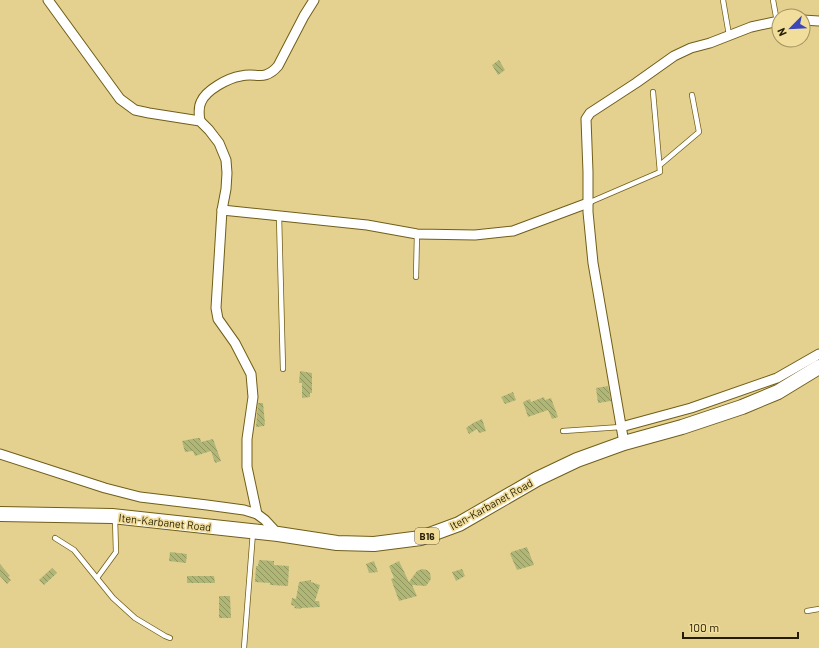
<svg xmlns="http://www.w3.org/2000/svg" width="819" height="648" font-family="Barlow,sans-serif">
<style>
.building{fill:url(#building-back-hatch)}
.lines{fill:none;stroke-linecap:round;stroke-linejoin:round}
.service-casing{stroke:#705e19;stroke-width:6}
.minor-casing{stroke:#705e19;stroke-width:11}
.primary-casing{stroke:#705e19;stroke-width:16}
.service{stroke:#fff;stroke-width:4.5}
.minor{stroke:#fff;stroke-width:9}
.primary{stroke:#fff;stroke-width:14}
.labels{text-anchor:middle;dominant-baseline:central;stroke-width:3.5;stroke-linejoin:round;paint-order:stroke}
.shield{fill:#f2de9c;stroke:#625730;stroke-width:1}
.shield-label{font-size:10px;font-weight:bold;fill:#241d02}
.street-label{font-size:11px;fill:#241d02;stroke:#f2de9c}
</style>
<defs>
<pattern id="building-back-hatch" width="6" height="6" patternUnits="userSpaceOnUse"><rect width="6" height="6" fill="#b0b776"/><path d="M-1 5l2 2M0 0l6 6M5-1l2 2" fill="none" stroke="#8f945f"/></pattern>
</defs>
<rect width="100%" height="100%" fill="#e5d18f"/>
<g class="building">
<path d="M499 60 505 70 498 75 492 65Z"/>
<path d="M300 371 312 373V393H310V397L302 398V383H299Z"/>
<path d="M608 386 611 401 598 403 596 388Z"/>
<path d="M513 392 516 400 505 404 501 397Z"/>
<path d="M544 397 545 400 551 398 558 417 552 419 548 410 528 417 523 402 530 399 531 402Z"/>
<path d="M258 403H263L265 424 264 426 256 427Z"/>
<path d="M482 419 486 431 479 433 477 429 469 434 466 428 473 423Z"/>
<path d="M197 438H200L201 442 213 439 221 461 215 463 211 451 195 456 193 451 185 452 182 441Z"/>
<path d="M527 547 534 565 517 570 510 554 511 553V552Z"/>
<path d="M170 552 187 554 186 563 169 561Z"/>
<path d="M259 560 274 561V565L289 566 288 586 270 585V583L255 582 256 566H258Z"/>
<path d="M374 561 378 572 369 573 366 564Z"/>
<path d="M399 561 409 582 417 571 422 569 427 570 430 573 431 579 426 586 412 585 417 596 399 601 391 579 394 578 389 566Z"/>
<path d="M0 564 10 576 8 577 11 580 7 584 0 576Z"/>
<path d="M52 568 57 573 44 585 39 580Z"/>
<path d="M462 569 465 576 456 581 452 572Z"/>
<path d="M187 576H214L215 583H187Z"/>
<path d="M311 580V582L320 585 315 601H319L320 607 301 608V609L294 608 295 606 291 605 292 598 296 599 299 582Z"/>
<path d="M219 596H230L231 618H219Z"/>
</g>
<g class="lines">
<g class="service-casing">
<g id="service">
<path d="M723 0 729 35"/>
<path d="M773 0 777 22"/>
<path d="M660 165 699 132 692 95"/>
<path d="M588 203 660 172 653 92"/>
<path d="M279 216 283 369"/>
<path d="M416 277 417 234"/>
<path d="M563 431 621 427"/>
<path d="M55 538 74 550 113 598 135 618 165 636 170 638"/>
<path d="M97 578 116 552 115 518"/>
<path d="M807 611 819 609"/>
<path d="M244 648 253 532"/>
</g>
</g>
<g class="minor-casing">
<g id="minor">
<path d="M48 0 120 99 135 110 149 113 200 121 209 130 219 143 226 160 227 173 226 189 222 210 216 308 218 319 235 343 251 374 253 397 247 439V467L257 514"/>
<path d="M803 20 819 21"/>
<path d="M200 121C199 115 198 108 201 102 206 90 228 78 241 76 256 72 264 82 278 66L304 16 314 0"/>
<path d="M222 210 367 225 417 234 475 235 513 231 588 203"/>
<path d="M621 427 691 408 777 378 819 354"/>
<path d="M624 443 593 263 588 212V172L586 119 590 113 636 83 674 56 691 48 710 43 751 27 779 21"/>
<path d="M0 454 105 488 140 497 207 505 244 510 257 514 265 520 278 534"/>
</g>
</g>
<g class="primary-casing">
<path id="primary" d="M0 514 112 516 278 534 337 543 374 544 421 538 459 524 537 479 577 460 624 443 682 427 742 407 778 392 819 367"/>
</g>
<use href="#service" class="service"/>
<use href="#minor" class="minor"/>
<use href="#primary" class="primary"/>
</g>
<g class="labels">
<rect class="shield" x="415" y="528" width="24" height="16" rx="3"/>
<g class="shield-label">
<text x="427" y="536">B16</text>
</g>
<g class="street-label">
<text transform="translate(491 504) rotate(-29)">Iten-Karbanet Road</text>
<text transform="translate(165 522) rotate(6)">Iten-Karbanet Road</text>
</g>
</g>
<g transform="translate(791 28) rotate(246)"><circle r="19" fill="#f2de9c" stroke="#a0915e"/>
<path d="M0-3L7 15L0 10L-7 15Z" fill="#3c45b9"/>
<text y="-6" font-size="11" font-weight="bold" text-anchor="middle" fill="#241d02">N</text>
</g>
<path d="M683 632v6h115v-6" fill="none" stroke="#241d02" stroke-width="2"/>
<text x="689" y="632" font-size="12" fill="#241d02" stroke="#f2de9c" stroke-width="3" paint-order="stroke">100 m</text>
</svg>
